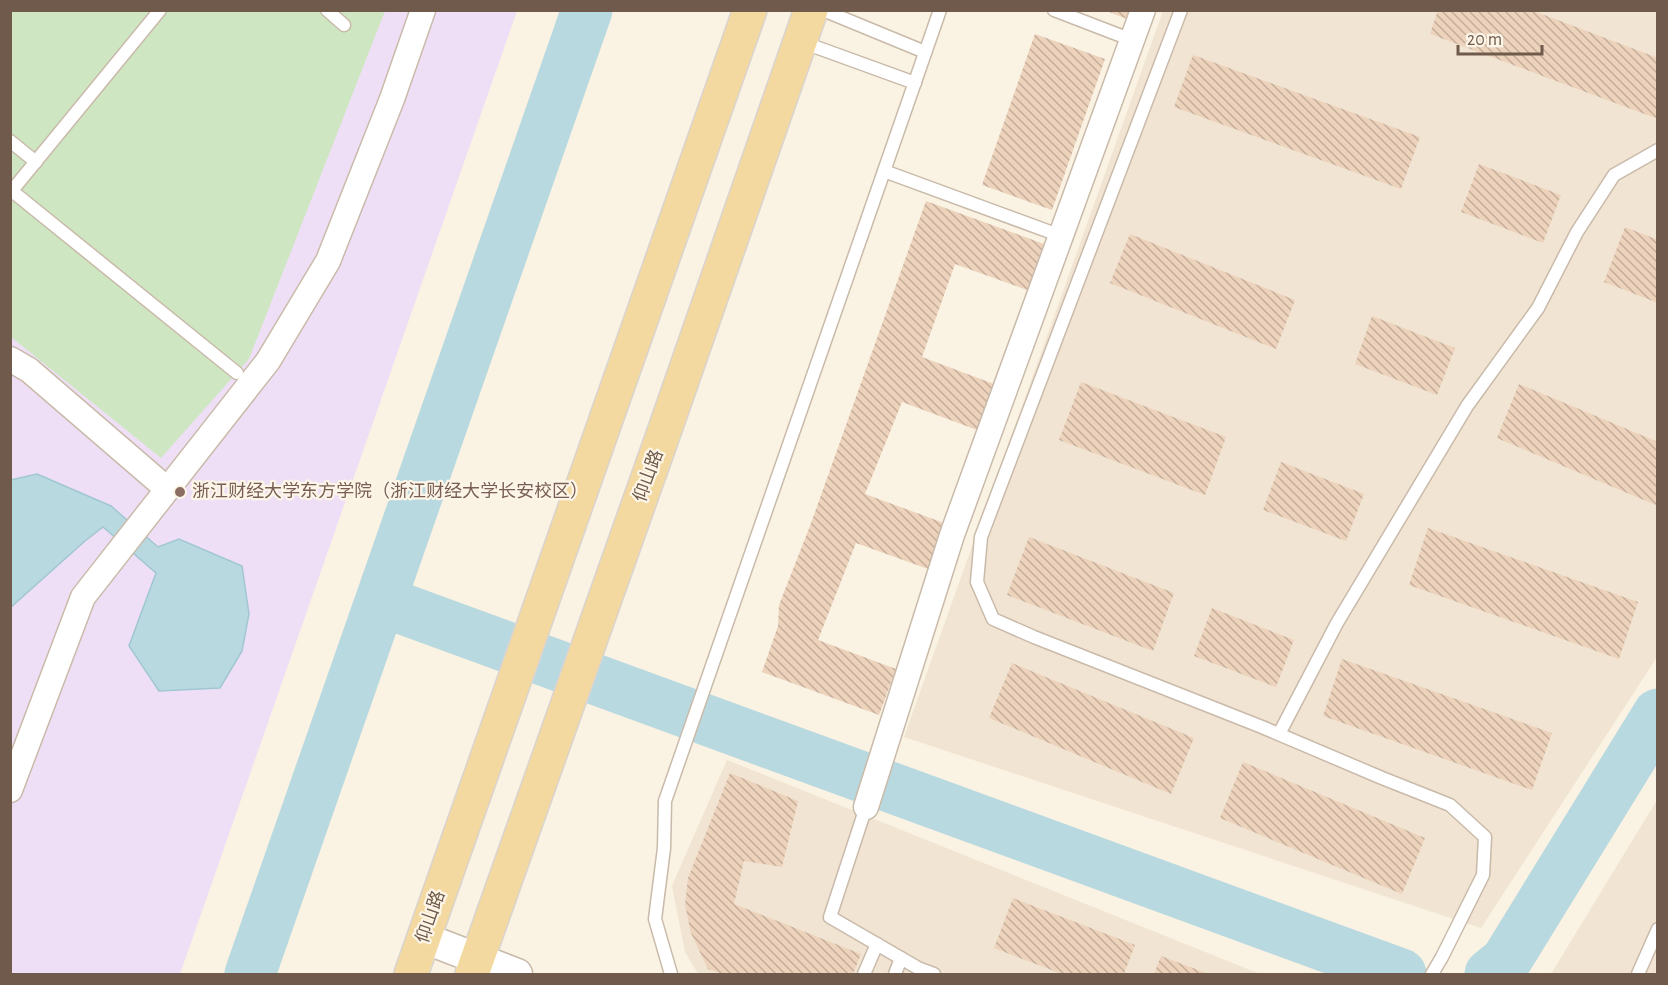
<svg xmlns="http://www.w3.org/2000/svg" width="1668" height="985" font-family="'Alegreya Sans','Noto Sans SC',sans-serif">
<style>
.residential{fill:#f1e4d2}
.education{fill:#efdff6}
.grass{fill:#cfe6c3}
.water{fill:#b9d9e1;stroke:#a0c7d2;stroke-width:1.5}
.lines{fill:none;stroke-linecap:round;stroke-linejoin:round}
.river{stroke:#b9d9e1;stroke-width:51}
.building{fill:url(#building-back-hatch)}
.service-casing{stroke:#c9baaa;stroke-width:15}
.minor-casing{stroke:#c9baaa;stroke-width:27}
.tertiary-casing{stroke:#c9baaa;stroke-width:33}
.primary-casing{stroke:#dad4d0;stroke-width:36}
.service{stroke:#fff;stroke-width:12}
.minor{stroke:#fff;stroke-width:24}
.tertiary{stroke:#fff;stroke-width:30}
.primary{stroke:#f3d9a0;stroke-width:33}
.education-dot{fill:#8d6e63;stroke:#fdf6e8;stroke-width:2}
.labels{text-anchor:middle;dominant-baseline:central;stroke-width:4.5;stroke-linejoin:round;paint-order:stroke}
.street-label{font-size:18px;fill:#6f5a4b;stroke:#fdf6e8}
.education-label{font-size:18px;fill:#785e54;stroke:#fdf6e8;text-anchor:start}
</style>
<defs>
<pattern id="building-back-hatch" width="6" height="6" patternUnits="userSpaceOnUse" patternTransform="scale(1.5)"><rect width="6" height="6" fill="#edd3bc"/><path d="M-1 5l2 2M0 0l6 6M5-1l2 2" fill="none" stroke="#c4ae9b"/></pattern>
</defs>
<rect width="100%" height="100%" fill="#faf2e2"/>
<g class="residential">
<path d="M1163 11H1657V657L1481 928 904 737Z"/>
<path d="M727 760 1260 974H698L685 952 672 886Z"/>
<path d="M1657 800V974H1551Z"/>
</g>
<path class="education" d="M10 11H517L180 974H11Z"/>
<path class="grass" d="M10 11H385L249 359 161 458 11 337Z"/>
<path class="water" d="M37 474 111 506 158 547 179 539 242 566 249 614 242 651 220 688 159 691 129 646 156 573 103 527 85 541 11 607 10 480Z"/>
<g class="lines">
<g class="river">
<path d="M381 601 1401 974"/>
<path d="M250 974 587 10"/>
<path d="M1490 974 1506 961 1658 714"/>
</g>
</g>
<g class="building">
<path d="M1104 10H1130L1127 19Z"/>
<path d="M1438 10H1531L1658 58V119L1430 34Z"/>
<path d="M1035 34 1105 59 1052 210 982 185Z"/>
<path d="M1193 55 1420 137 1401 189 1174 107Z"/>
<path d="M1479 164 1561 195 1543 243 1461 212Z"/>
<path d="M926 201 1044 244 1027 290 955 264 922 357 994 384 977 430 902 402 865 494 944 523 928 569 856 543 818 640 896 669 879 715 762 672 778 626 779 605 810 526Z"/>
<path d="M1625 227 1658 240V303L1604 282Z"/>
<path d="M1130 234 1295 300 1276 349 1110 283Z"/>
<path d="M1372 316 1455 348 1437 395 1355 364Z"/>
<path d="M1081 382 1226 437 1205 495 1059 440Z"/>
<path d="M1519 384 1658 442V506L1497 438Z"/>
<path d="M1281 462 1364 494 1346 541 1263 510Z"/>
<path d="M1428 528 1638 602 1619 659 1409 585Z"/>
<path d="M1029 537 1174 593 1153 651 1007 595Z"/>
<path d="M1212 608 1294 640 1276 687 1194 656Z"/>
<path d="M1342 659 1552 733 1532 790 1323 716Z"/>
<path d="M1012 663 1194 738 1171 794 989 718Z"/>
<path d="M1243 762 1425 838 1402 894 1220 818Z"/>
<path d="M730 773 798 801 782 867 744 861 734 904 861 954 853 974H722L708 969 691 933 685 905 688 878Z"/>
<path d="M1013 898 1135 945 1124 974H1062L994 948Z"/>
<path d="M1161 956 1209 974H1154Z"/>
</g>
<g class="lines">
<g class="service-casing">
<g id="service">
<path d="M327 10 344 25"/>
<path d="M823 10 925 52"/>
<path d="M1054 10 1132 40"/>
<path d="M1181 10 981 537 977 582 993 619 1034 637 1262 727 1382 778 1450 805 1485 837 1483 875 1442 957 1432 974"/>
<path d="M802 42 915 83"/>
<path d="M10 141 36 162"/>
<path d="M884 171 1061 236"/>
<path d="M12 191 237 373"/>
<path d="M10 193 160 10"/>
<path d="M1279 734 1337 623 1467 406 1538 308 1577 232 1614 175 1658 150"/>
<path d="M866 807 830 917 918 968 934 974"/>
<path d="M671 974 655 919 664 848 665 801 940 10"/>
<path d="M864 974 877 944"/>
<path d="M895 974 901 958"/>
<path d="M1638 974 1658 929"/>
</g>
</g>
<g class="minor-casing">
<g id="minor">
<path d="M10 359 29 370 167 489"/>
<path d="M10 790 83 597 268 361 328 261 392 99 423 10"/>
<path d="M866 807 952 535 1143 10"/>
</g>
</g>
<g class="tertiary-casing">
<path id="tertiary" d="M424 938 517 974"/>
</g>
<g class="primary-casing">
<g id="primary">
<path d="M411 974 750 10"/>
<path d="M472 974 663 435 811 10"/>
</g>
</g>
<use href="#service" class="service"/>
<use href="#minor" class="minor"/>
<use href="#tertiary" class="tertiary"/>
<use href="#primary" class="primary"/>
</g>
<circle class="education-dot" cx="180" cy="492" r="6"/>
<g class="labels">
<g class="street-label">
<text transform="translate(649 476) rotate(-70)">仰山路</text>
<text transform="translate(431 917) rotate(-71)">仰山路</text>
</g>
<g class="education-label">
<text x="192" y="492">浙江财经大学东方学院（浙江财经大学长安校区）</text>
</g>
</g>
<rect width="1668" height="985" fill="none" stroke="#6f5a4b" stroke-width="24"/>
<path d="M1458 45v9h84v-9" fill="none" stroke="#6f5a4b" stroke-width="3"/>
<text x="1467" y="45" font-size="18" fill="#6f5a4b" stroke="#fdf6e8" stroke-width="4.5" paint-order="stroke">20 m</text>
</svg>
